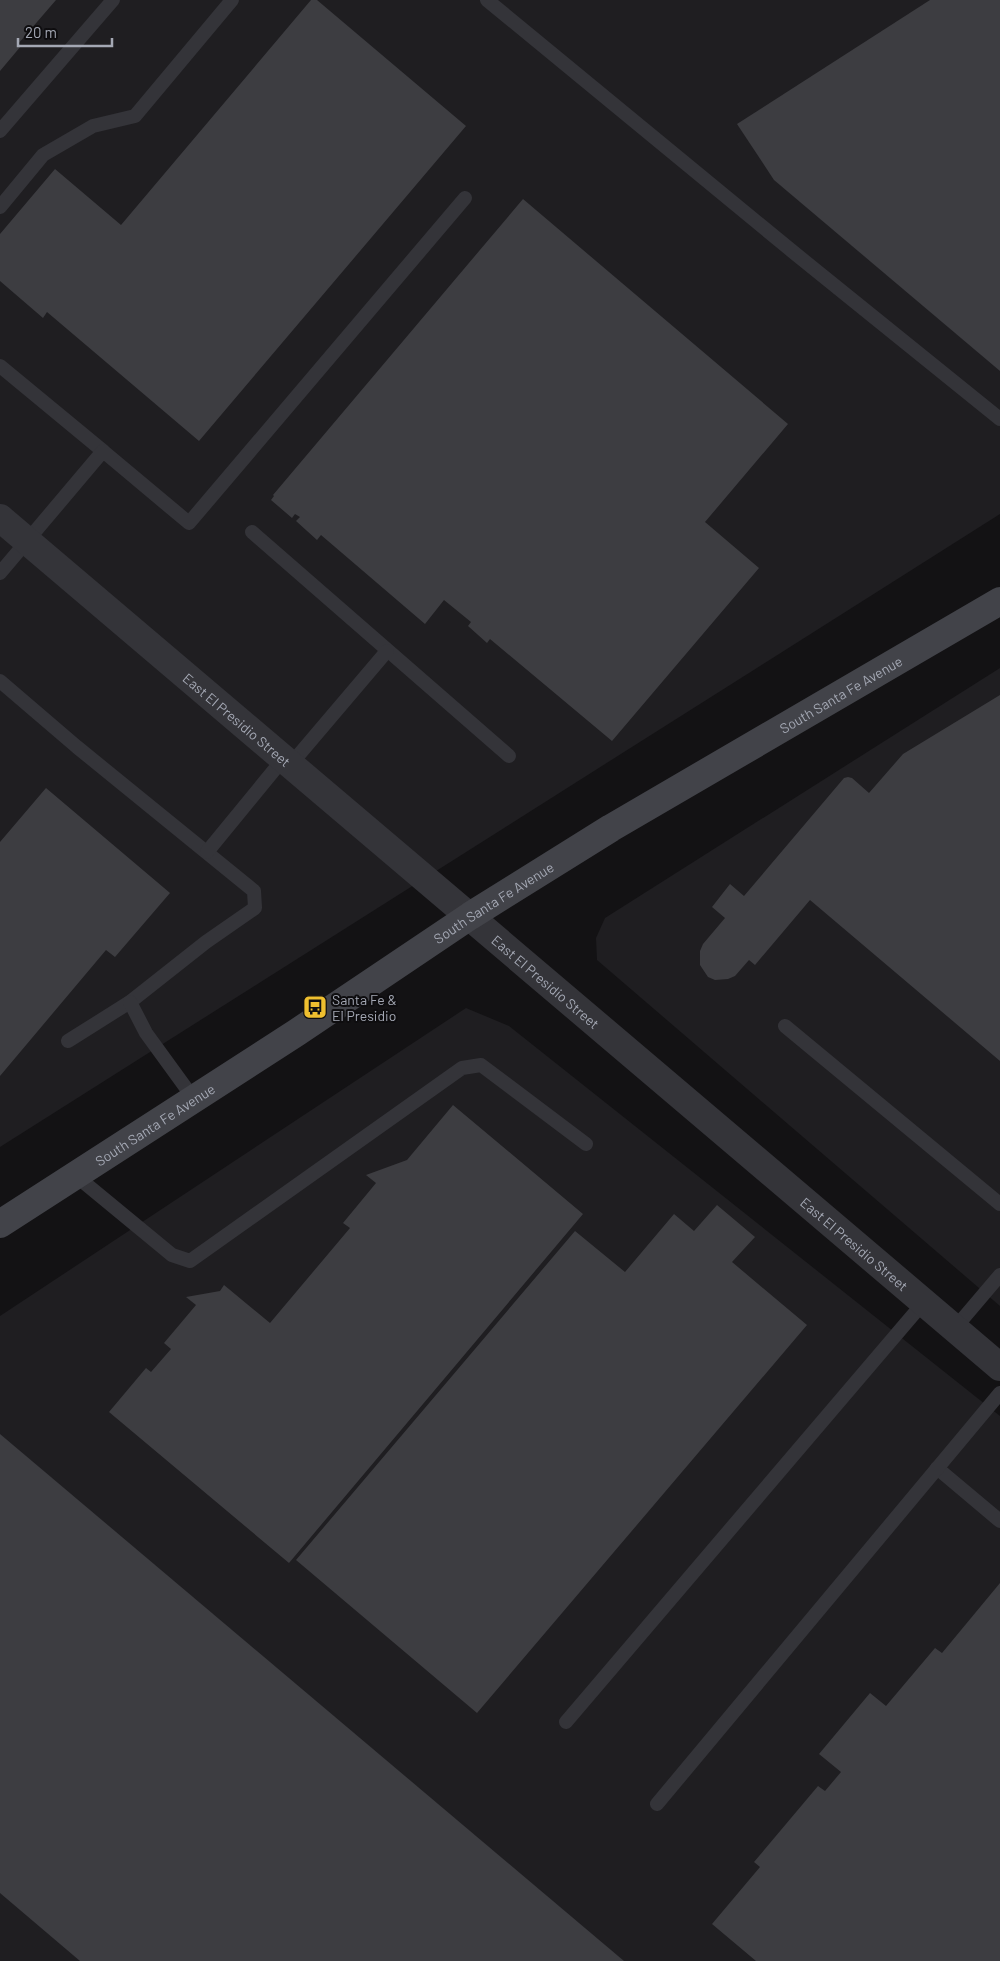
<svg xmlns="http://www.w3.org/2000/svg" width="1000" height="1961" font-family="Barlow,sans-serif">
<style>
.built{fill:#1f1e21}
.building{fill:#3d3d41}
.lines{fill:none;stroke-linecap:round;stroke-linejoin:round}
.lane{stroke:#343439;stroke-width:14}
.street{stroke:#343439;stroke-width:28}
.secondary{stroke:#424349;stroke-width:28}
.labels{text-anchor:middle;dominant-baseline:central;stroke-width:4;stroke-linejoin:round;paint-order:stroke}
.street-label{font-size:14px;fill:#a4a8b4;stroke:#0e0d0f}
.poi-label{font-size:14px;fill:#a4a8b4;stroke:#0e0d0f;text-anchor:start}
</style>
<rect width="100%" height="100%" fill="#131214"/>
<g class="built">
<path d="M0 0H1000V514L0 1147Z"/>
<path d="M1000 668V1306L597 960 596 938 605 918Z"/>
<path d="M466 1008 509 1026 1000 1416V1961H0V1316Z"/>
</g>
<g class="building">
<path d="M0 0H56L18 44 21 46 0 71Z"/>
<path d="M311 0H317L466 126 199 441 47 312 43 318 0 281V234L55 169 121 225Z"/>
<path d="M930 0H1000V371L774 180 737 124Z"/>
<path d="M523 199 788 424 705 522 759 568 612 741 490 639 487 643 468 626 471 622 444 600 425 624 321 535 317 540 296 521 300 517 295 514 292 518 271 500 274 496 273 495Z"/>
<path d="M1000 695V1061L810 900 755 965 749 960 735 976 728 979 715 980 708 977 700 965V951L703 944 725 918 712 907 730 884 744 896 844 778 848 777 852 778 869 793 903 754Z"/>
<path d="M46 788 170 893 115 957 106 950 0 1076V842Z"/>
<path d="M453 1105 583 1214 289 1563 109 1412 146 1368 151 1372 171 1349 164 1343 196 1305 186 1297 220 1291 224 1285 270 1323 350 1228 343 1223 376 1183 366 1175 407 1160Z"/>
<path d="M717 1205 755 1237 732 1262 807 1325 477 1713 296 1560 575 1231 625 1272 674 1214 694 1231Z"/>
<path d="M0 1434 624 1961H80L0 1893Z"/>
<path d="M1000 1583V1961H756L712 1924 760 1867 754 1862 818 1786 825 1791 841 1772 819 1754 870 1693 886 1706 935 1648 942 1653Z"/>
</g>
<g class="lines">
<g class="lane">
<path d="M487 0 792 251 1000 419"/>
<path d="M0 131 113 0"/>
<path d="M0 207 43 155 93 126 135 116 232 0"/>
<path d="M0 366 103 451"/>
<path d="M252 532 509 756"/>
<path d="M0 573 103 451 189 523 465 198"/>
<path d="M0 681 77 747 254 891 255 908 206 942 130 1002 68 1041"/>
<path d="M291 764 387 651"/>
<path d="M207 852 284 758"/>
<path d="M130 1002 146 1033 194 1099"/>
<path d="M785 1026 1000 1204"/>
<path d="M75 1175 172 1255 190 1261 462 1068 481 1065 586 1144"/>
<path d="M955 1328 1000 1275"/>
<path d="M937 1468 1000 1521"/>
<path d="M566 1722 924 1302"/>
<path d="M657 1804 1000 1393"/>
</g>
<path class="street" id="s1" d="M0 518 1000 1367"/>
<path class="secondary" id="s2" d="M0 1224 296 1033 470 916 611 828 1000 601"/>
</g>
<defs>
<g id="bus-square" transform="scale(1.25)"><rect x="-9" y="-9" width="18" height="18" rx="4" fill="#efbf2f" stroke="#0e0d0f"/><path d="M-5-6H5V4H4V6H2V4H-2V6H-4V4H-5ZM-3.5-4V0h7V-4ZM-3.5 1.2v1.5H-2V1.2ZM2 1.2v1.5H3.5V1.2Z" fill="#111"/></g>
</defs>
<g fill-rule="evenodd">
<use href="#bus-square" x="315" y="1007"/>
</g>
<g class="labels">
<g class="street-label">
<text stroke="none"><textPath href="#s2" startOffset="994">South Santa Fe Avenue</textPath></text>
<text stroke="none"><textPath href="#s1" startOffset="311">East El Presidio Street</textPath></text>
<text stroke="none"><textPath href="#s2" startOffset="589">South Santa Fe Avenue</textPath></text>
<text stroke="none"><textPath href="#s1" startOffset="716">East El Presidio Street</textPath></text>
<text stroke="none"><textPath href="#s2" startOffset="184">South Santa Fe Avenue</textPath></text>
<text stroke="none"><textPath href="#s1" startOffset="1121">East El Presidio Street</textPath></text>
</g>
<g class="poi-label">
<text x="332" y="999">Santa Fe &amp;<tspan x="332" dy="16">El Presidio</tspan></text>
</g>
</g>
<path d="M18 38v8h94v-8" fill="none" stroke="#a4a8b4" stroke-width="2.5"/>
<text x="25" y="38" font-size="15" fill="#a4a8b4" stroke="#0e0d0f" stroke-width="4" paint-order="stroke">20 m</text>
</svg>
